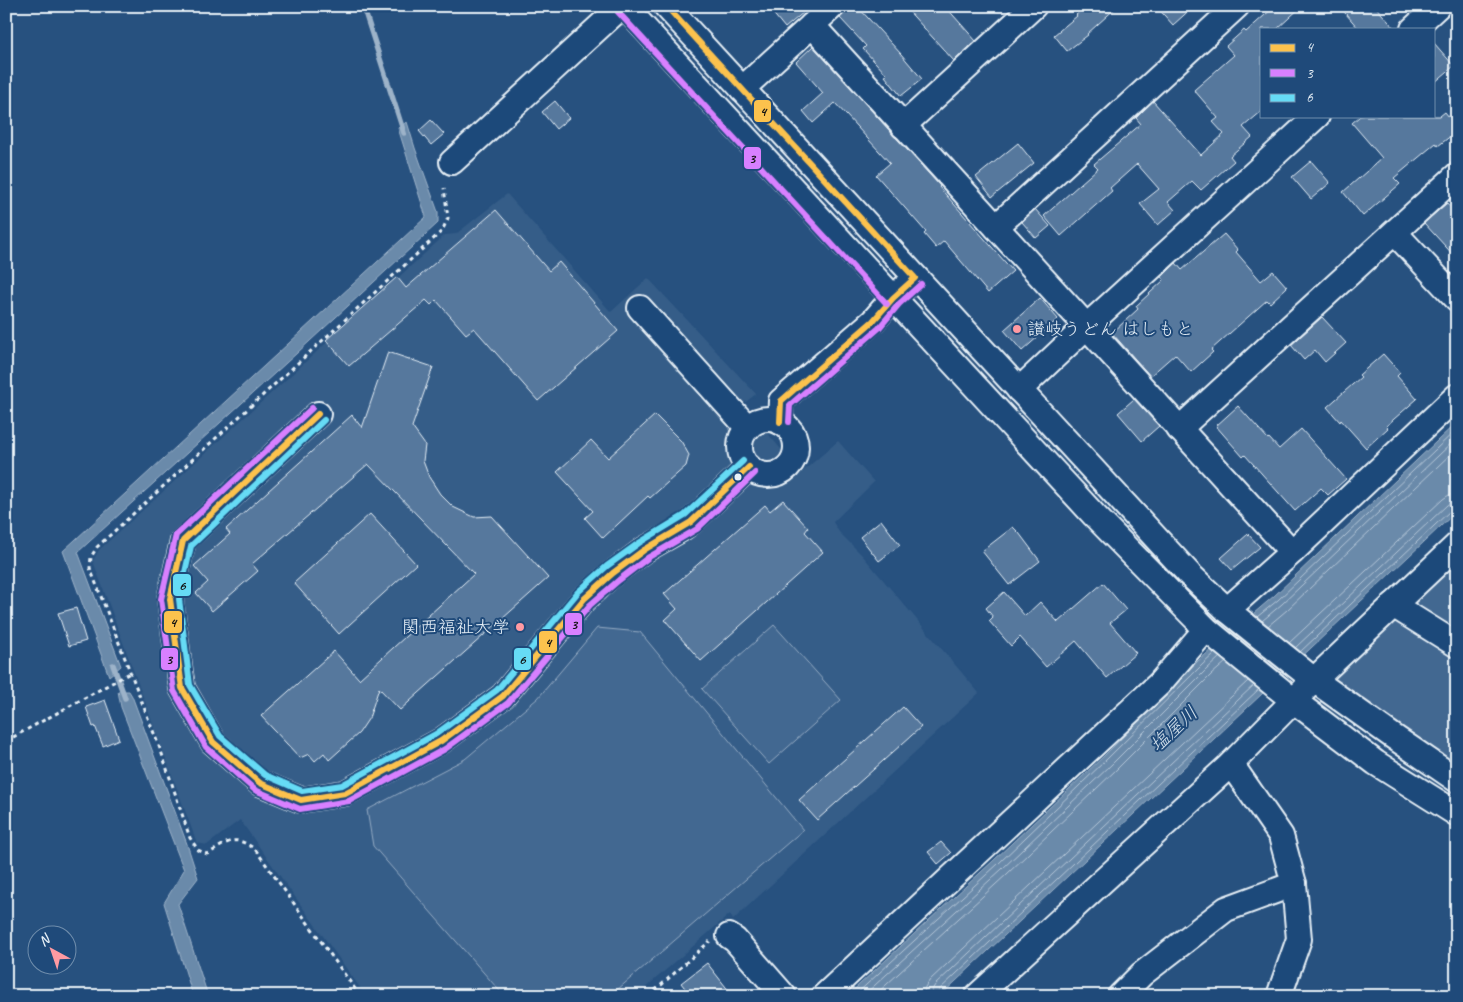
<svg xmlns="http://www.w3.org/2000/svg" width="1463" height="1002" font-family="Caveat,'Klee One',sans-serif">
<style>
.built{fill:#355d88}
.green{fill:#436891;stroke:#96acc4}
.water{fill:#6b8aaa;stroke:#9db3c9}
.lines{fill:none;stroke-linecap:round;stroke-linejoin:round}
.shore{stroke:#b6c8d9;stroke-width:1}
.stream{stroke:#9db3c9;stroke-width:5.5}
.building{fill:#57789d;stroke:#e8f1f8}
.minor-casing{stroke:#e8f1f8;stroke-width:28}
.path{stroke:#e8f1f8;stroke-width:3;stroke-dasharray:4 4;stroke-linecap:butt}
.minor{stroke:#1f4a7a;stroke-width:24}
.bus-1-casing{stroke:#1f4a7a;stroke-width:10}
.bus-2-casing{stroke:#1f4a7a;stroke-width:10}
.bus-3-casing{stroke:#1f4a7a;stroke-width:10}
.bus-1{stroke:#fcc24d;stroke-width:6}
.bus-2{stroke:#d880ff;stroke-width:6}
.bus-3{stroke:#66dbf5;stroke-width:6}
.poi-dot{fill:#ff9aa2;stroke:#1f4a7a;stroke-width:2}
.bus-dot{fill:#e8f1f8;stroke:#1f4a7a;stroke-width:2}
.labels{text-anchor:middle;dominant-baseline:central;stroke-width:4;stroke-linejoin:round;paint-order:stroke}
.poi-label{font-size:18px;fill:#e8f1f8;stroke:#1f4a7a;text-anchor:start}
.water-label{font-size:19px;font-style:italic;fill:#d5e2ec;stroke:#1f4a7a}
.line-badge{stroke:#1f4a7a;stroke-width:2}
.pale-badge-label{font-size:14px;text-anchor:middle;font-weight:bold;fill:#111}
</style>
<rect width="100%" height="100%" fill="#27517f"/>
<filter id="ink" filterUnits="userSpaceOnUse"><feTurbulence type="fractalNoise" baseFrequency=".02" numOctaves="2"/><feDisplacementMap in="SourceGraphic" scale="10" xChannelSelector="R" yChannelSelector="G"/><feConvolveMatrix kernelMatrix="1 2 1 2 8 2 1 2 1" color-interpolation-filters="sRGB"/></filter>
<g filter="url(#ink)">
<path class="built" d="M507 194 611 312 648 278 756 394 743 404 801 473 838 441 874 482 833 522 839 532 862 555 979 693 733 920 730 914 636 996H366L240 820 207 845 197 843 93 561 99 550 445 235 456 234Z"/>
<g class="green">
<path d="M1457 545V779L1314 680Z"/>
<path d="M774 625 841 700 769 764 702 689Z"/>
<path d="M597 628 640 632 803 830 610 996H504L373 846 367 810 465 759 538 698Z"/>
</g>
<g class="water">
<path d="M407 122 415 148 438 212V223L297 353 78 552 121 666 109 676 63 551 426 217 398 128Z"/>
<path d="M1457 422V511L940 996H847L994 860 1104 756 1198 661 1274 596Z"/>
<path d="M118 691H129L132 696 187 844 198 878 178 904 208 996H193L164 903 184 870 121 707Z"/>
</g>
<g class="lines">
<g class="shore">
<path d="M1257 617 1278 600 1457 429"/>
<path d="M1262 621 1282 604 1457 438"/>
<path d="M1268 626 1287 610 1457 448"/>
<path d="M1289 643 1443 499 1449 495 1457 494"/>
<path d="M1295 648 1447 505 1452 502H1457"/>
<path d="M1300 652 1451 510 1457 508"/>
<path d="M854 996 998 864 1107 759 1202 665 1215 653"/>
<path d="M863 996 1002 869 1112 764 1206 670 1220 657"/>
<path d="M874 996 1007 874 1117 769 1211 675 1226 662"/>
<path d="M924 996 925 987 930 980 1248 681"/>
<path d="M931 996 932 990 935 985 1254 685"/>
<path d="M937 996 939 990 1259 689"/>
</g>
<g class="stream">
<path d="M363 6 404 133"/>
<path d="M113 665 125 698"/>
</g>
</g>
<g class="building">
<path d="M767 6H811L785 28Z"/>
<path d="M846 6H857L901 54 922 79 901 96 885 76 887 75 863 49 866 46 840 18 846 11Z"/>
<path d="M904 6H945L976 41 954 61Z"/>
<path d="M1086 6H1118L1087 34 1088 35 1067 51 1054 35 1077 16 1076 15Z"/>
<path d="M1156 6H1194L1173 25Z"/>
<path d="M1275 6H1302L1277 29H1262V111L1243 127 1252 137 1230 156 1234 161 1201 190 1192 181 1168 202 1175 210 1158 225 1140 204 1159 189 1137 164 1110 188 1112 191 1061 236 1044 216 1098 168 1094 164 1141 124 1136 118 1153 101 1201 155 1224 134 1213 122 1218 118 1194 90 1234 55 1226 46 1244 30 1246 32Z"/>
<path d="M1339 6H1375L1395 29H1359Z"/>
<path d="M1434 43 1454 66 1434 83Z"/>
<path d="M813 46 940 186 939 187 1013 271 988 293 944 241 936 248 924 234 926 232 876 175 890 163 835 103 813 123 803 111 823 93 796 62Z"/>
<path d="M555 101 569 118 556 129 542 112Z"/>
<path d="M1445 112 1457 127V131L1438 146 1436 143 1394 178 1400 184 1363 216 1343 192 1382 158 1352 123 1360 116H1440Z"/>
<path d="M431 120 444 134 431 145 419 131Z"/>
<path d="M1018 143 1034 163 992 197 976 177Z"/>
<path d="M1311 161 1330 183 1311 199 1292 177Z"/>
<path d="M1447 203 1457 215V259L1424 223Z"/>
<path d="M1035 209 1050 226 1036 238 1022 222Z"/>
<path d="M496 210 549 271 559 262 618 331 538 401 474 328 466 334 436 300 431 305 426 300 349 366 326 340 397 277 406 288Z"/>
<path d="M1224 234 1238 250 1236 252 1261 281 1273 271 1287 287 1270 303 1267 300 1211 350 1213 352 1191 372 1175 354 1150 376 1112 333 1138 309 1136 306 1164 280 1162 277 1176 263 1182 270Z"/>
<path d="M1040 298 1058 319 1022 351 1004 330Z"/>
<path d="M1322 317 1346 343 1325 362 1315 350 1304 360 1291 345Z"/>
<path d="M388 352 433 367 412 427 425 445 423 461 429 477 440 494 453 507 474 517 492 516 548 578 400 710 379 688 369 718 359 733 329 760 324 753 315 761 309 754 300 758 261 716 334 651 359 679 474 574 368 464 252 564 258 571 212 611 196 593 208 582 194 566 230 534 226 529 352 415 362 428Z"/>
<path d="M1383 354 1400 373 1397 376 1417 399 1386 426 1388 428 1366 448 1341 420 1340 422 1327 407 1361 377 1359 375Z"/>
<path d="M1134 399 1159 426 1142 441 1118 413Z"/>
<path d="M1238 406 1268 439 1269 438 1279 449 1301 429 1346 479 1328 495 1321 488 1295 511 1245 455 1243 457 1216 426Z"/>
<path d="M655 415 681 441 689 455 686 466 650 498 648 496 603 538 585 518 593 511 557 472 591 440 608 458Z"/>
<path d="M783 500 808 528 805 532 823 552 701 661 665 620 677 609 664 594 765 505 770 511Z"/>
<path d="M370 514 416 564 339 634 294 583Z"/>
<path d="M881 520 900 545 879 561 860 537Z"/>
<path d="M1013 527 1019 533 1040 561 1009 585 982 551Z"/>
<path d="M1248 534 1260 547 1232 570 1221 558Z"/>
<path d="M1103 583 1126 610 1110 623 1136 653 1107 678 1076 641 1046 667 1020 637 1011 646 989 621 993 617 986 608 1004 592 1025 616 1040 602 1058 622Z"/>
<path d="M76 608 86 641 69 646 58 613Z"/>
<path d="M105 700 119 739 103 746 95 726 93 727 86 707Z"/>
<path d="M903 707 921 727 817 820 799 800Z"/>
<path d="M941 842 951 853 938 864 928 852Z"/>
<path d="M707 963 733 996H691L681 983Z"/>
</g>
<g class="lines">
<g class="minor-casing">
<g id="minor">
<path d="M624 6 1094 515 1206 629 1294 701 1376 763 1457 814"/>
<path d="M666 6 1190 575 1227 610 1314 680 1394 737 1457 780"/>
<path d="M812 25 1292 552"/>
<path d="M1413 29 1438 6"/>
<path d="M742 89 833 6"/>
<path d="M903 126 1034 6"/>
<path d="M452 162 622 6"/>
<path d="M996 227 1237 6"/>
<path d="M1395 233 1457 299"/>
<path d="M640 308 748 428"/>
<path d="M1019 390 1086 327 1317 116"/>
<path d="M318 414 183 541 170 599 182 688 213 742 260 783 301 800 345 793 441 741 503 696 584 599 613 573 644 550 681 529 691 522 749 467"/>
<circle cx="768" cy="447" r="28"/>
<path d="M780 422 781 401 873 321 893 298 905 287"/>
<path d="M1179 429 1457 175"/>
<path d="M1393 605 1457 645"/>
<path d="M1227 610 1292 552 1457 396"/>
<path d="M1231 764 1281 836 1294 884 1299 939 1279 996"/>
<path d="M729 936 735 940 784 996"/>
<path d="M824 996 1159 684 1206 629"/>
<path d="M977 996 1231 764 1314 680 1457 545"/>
<path d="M1120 996 1142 974 1226 909 1294 884"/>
</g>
</g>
<g class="path">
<path d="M6 741 130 673"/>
<path d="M360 996 255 849C231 833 229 843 207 854L198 850 190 838 162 754 90 568 91 557 97 547 442 231 448 218 444 188"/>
<path d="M649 996 710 941"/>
</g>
<use href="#minor" class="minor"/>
<g class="bus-1-casing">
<g id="bus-1">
<path d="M666 6 915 278 893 298 873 321 781 401 780 422"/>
<path d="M318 414 183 541 170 599 182 688 213 742 260 783 301 800 345 793 441 741 503 696 584 599 613 573 644 550 691 522 749 467"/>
</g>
</g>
<g class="bus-2-casing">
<g id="bus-2">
<path d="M618 12 887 304"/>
<path d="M312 408 176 535 161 599 174 691 206 747 255 790 300 809 349 801 445 749 508 703 590 605 619 580 649 557 697 529 755 473"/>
<path d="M789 422 790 405 879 328 899 304 921 284"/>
</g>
</g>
<g class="bus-3-casing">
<path id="bus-3" d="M324 420 191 546 179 599 190 685 220 736 265 775 302 791 342 785 436 734 497 690 578 592 607 566 639 543 685 515 743 461"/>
</g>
<use href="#bus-1" class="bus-1"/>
<use href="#bus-2" class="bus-2"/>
<use href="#bus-3" class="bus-3"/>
</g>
</g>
<g class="poi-dot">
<circle cx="1017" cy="329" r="5"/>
<circle cx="520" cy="627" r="5"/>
</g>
<circle class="bus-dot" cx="738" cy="477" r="4.5"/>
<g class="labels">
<g class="poi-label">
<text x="1027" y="329">讃岐うどん はしもと</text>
<text x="510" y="627" text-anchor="end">関西福祉大学</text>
</g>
<g class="water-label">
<text transform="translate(1174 729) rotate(-43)">塩屋川</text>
</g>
</g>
<g class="line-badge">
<rect x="753" y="99" width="19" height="24" rx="5" fill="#fcc24d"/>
<rect x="743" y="146" width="19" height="24" rx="5" fill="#d880ff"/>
<rect x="172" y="573" width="20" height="24" rx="5" fill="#66dbf5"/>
<rect x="163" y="610" width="20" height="24" rx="5" fill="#fcc24d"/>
<rect x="564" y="612" width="19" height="24" rx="5" fill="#d880ff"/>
<rect x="538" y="630" width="20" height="24" rx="5" fill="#fcc24d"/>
<rect x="160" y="647" width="19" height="24" rx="5" fill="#d880ff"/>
<rect x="513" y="647" width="19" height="24" rx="5" fill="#66dbf5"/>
</g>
<g class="pale-badge-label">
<text x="763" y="116">4</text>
<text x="752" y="163">3</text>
<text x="182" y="590">6</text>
<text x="173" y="627">4</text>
<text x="574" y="629">3</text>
<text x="548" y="647">4</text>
<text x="169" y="664">3</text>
<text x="522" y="664">6</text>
</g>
<rect width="1463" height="1002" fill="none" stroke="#1f4a7a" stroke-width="25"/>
<rect x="12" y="12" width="1438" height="977" fill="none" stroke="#e8f1f8" stroke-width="2" filter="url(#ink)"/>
<rect x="1260" y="28" width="175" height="90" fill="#1f4a7a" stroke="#6f8dac"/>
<rect x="1270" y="44" width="25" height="8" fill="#fcc24d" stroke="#6f8dac"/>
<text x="1306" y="52" font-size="15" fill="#e8f1f8">4</text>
<rect x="1270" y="69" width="25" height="8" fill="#d880ff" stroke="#6f8dac"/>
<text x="1306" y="78" font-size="15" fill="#e8f1f8">3</text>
<rect x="1270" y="94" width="25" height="8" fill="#66dbf5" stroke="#6f8dac"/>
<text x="1306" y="102" font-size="15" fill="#e8f1f8">6</text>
<g transform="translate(52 950) rotate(320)"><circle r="24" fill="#1f4a7a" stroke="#6f8dac"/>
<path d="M0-4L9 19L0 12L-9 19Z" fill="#ff9aa2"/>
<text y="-8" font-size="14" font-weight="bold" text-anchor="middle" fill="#e8f1f8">N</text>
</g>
</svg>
